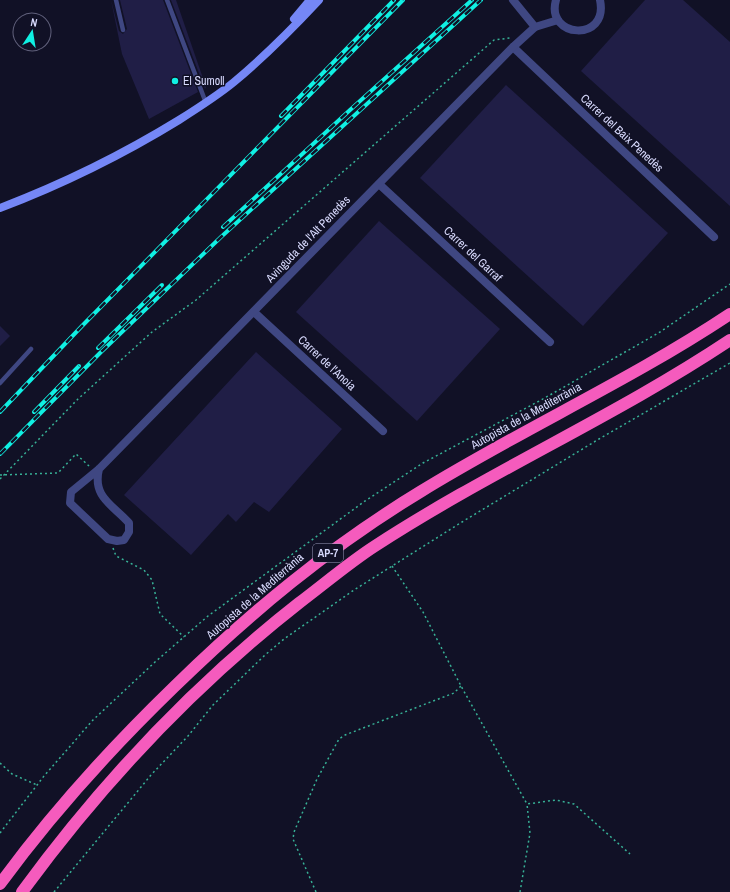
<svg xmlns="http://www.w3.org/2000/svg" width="730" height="892" font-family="'Archivo Narrow',sans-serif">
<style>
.building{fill:#201e46}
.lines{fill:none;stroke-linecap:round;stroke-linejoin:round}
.path{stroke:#37b196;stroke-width:1.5;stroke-dasharray:2 3;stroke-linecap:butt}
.service{stroke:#3f4782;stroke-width:4.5}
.minor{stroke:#3f4782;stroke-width:8}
.tertiary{stroke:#3f4782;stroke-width:8}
.secondary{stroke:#7587f6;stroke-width:8}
.motorway{stroke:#f55bbd;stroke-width:12}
.rail-casing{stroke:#10f0e3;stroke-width:4}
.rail{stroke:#111126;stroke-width:2.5;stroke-dasharray:8;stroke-linecap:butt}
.poi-dot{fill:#10f0e3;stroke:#111126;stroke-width:1.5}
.labels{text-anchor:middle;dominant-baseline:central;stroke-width:3;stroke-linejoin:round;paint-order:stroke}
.shield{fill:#111126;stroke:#9c9ebc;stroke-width:1}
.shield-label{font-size:11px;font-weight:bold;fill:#d8dafd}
.poi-label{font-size:12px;fill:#d8dafd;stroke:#111126;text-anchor:start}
.street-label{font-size:12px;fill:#d8dafd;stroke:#111126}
</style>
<rect width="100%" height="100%" fill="#111126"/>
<g class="building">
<path d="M111 0 119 31 123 34 127 29 120 0H163L198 92 149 119 122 54Z"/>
<path d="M171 0H176L206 87 205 89Z"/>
<path d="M645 0H683L730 42V206L581 71Z"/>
<path d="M506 85 668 233 583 326 420 178Z"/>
<path d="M379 221 500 329 417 421 296 312Z"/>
<path d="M0 326 10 336 0 346Z"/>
<path d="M256 352 342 429 269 512 254 502 236 522 228 514 191 555 124 495Z"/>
</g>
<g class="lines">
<g class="path">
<path d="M0 475 58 473 76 454 89 466"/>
<path d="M0 479 78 399 152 332 196 300 494 40 510 38"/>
<path d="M113 548 116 556 144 570 152 580 160 614 184 637"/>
<path d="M392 566 423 612 461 686 527 804 556 800 574 804 630 854"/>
<path d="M0 763 12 774 37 785"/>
<path d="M0 833 44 776 93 720 155 662 208 616 365 501 423 463 543 399 660 332 730 284"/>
<path d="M54 892 151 775 188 736 213 705 265 655 284 639 354 590 462 522 599 439 730 363"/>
<path d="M316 892 293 839 294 832 317 779 339 739 345 735 454 693 461 686"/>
<path d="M520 892 530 833 527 804"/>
</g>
<g class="service">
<path d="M116 0 123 30"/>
<path d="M167 0 206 103"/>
<path d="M0 383 31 349"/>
</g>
<g class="minor">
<path d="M513 47 714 237"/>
<path d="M379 184 550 342"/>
<path d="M254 312 383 431"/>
<path d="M99 469C92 497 113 505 129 523V532L124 540 117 541 108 539 70 503 71 492 99 469 513 47 535 27"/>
</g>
<g class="tertiary">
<path d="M513 0 535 27 558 20"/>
<path d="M556 0C545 38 609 43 600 0"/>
</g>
<g class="secondary">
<path d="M294 19 310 0"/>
<path d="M0 208C63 184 122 155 179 120 198 108 217 96 234 82 264 57 292 29 319 0"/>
</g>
<g class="motorway">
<path d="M0 884C52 813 111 748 174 687 251 612 328 548 420 492 522 429 631 380 730 314"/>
<path d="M22 892C101 784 193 686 299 603 323 585 350 562 375 546 490 471 616 416 730 340"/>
</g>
<g class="rail-casing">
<g id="rail">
<path d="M281 116 394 0"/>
<path d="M223 227 350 110 472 0"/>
<path d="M98 348 162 285"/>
<path d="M0 412 82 326 403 0"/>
<path d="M34 412 79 366"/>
<path d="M0 454 100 353 221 237 481 0"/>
</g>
</g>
<use href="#rail" class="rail"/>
</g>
<circle class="poi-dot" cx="175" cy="81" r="4"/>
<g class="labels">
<rect class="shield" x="313" y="544" width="30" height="18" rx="3"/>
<g class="shield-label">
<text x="328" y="553">AP-7</text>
</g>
<g class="poi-label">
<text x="183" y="81">El Sumoll</text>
</g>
<g class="street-label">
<text transform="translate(622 133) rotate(43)">Carrer del Baix Penedès</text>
<text transform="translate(308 239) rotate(-46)">Avinguda de l'Alt Penedès</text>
<text transform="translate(473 254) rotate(43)">Carrer del Garraf</text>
<text transform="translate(327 363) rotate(43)">Carrer de l'Anoia</text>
<text transform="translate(526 416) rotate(-29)">Autopista de la Mediterrània</text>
<text transform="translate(255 596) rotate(-41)">Autopista de la Mediterrània</text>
</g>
</g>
<g transform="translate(32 32) rotate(12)"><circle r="19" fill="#111126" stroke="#61617c"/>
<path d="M0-3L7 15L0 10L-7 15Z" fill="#10f0e3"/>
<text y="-6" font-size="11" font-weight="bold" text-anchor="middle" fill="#d8dafd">N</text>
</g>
</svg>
